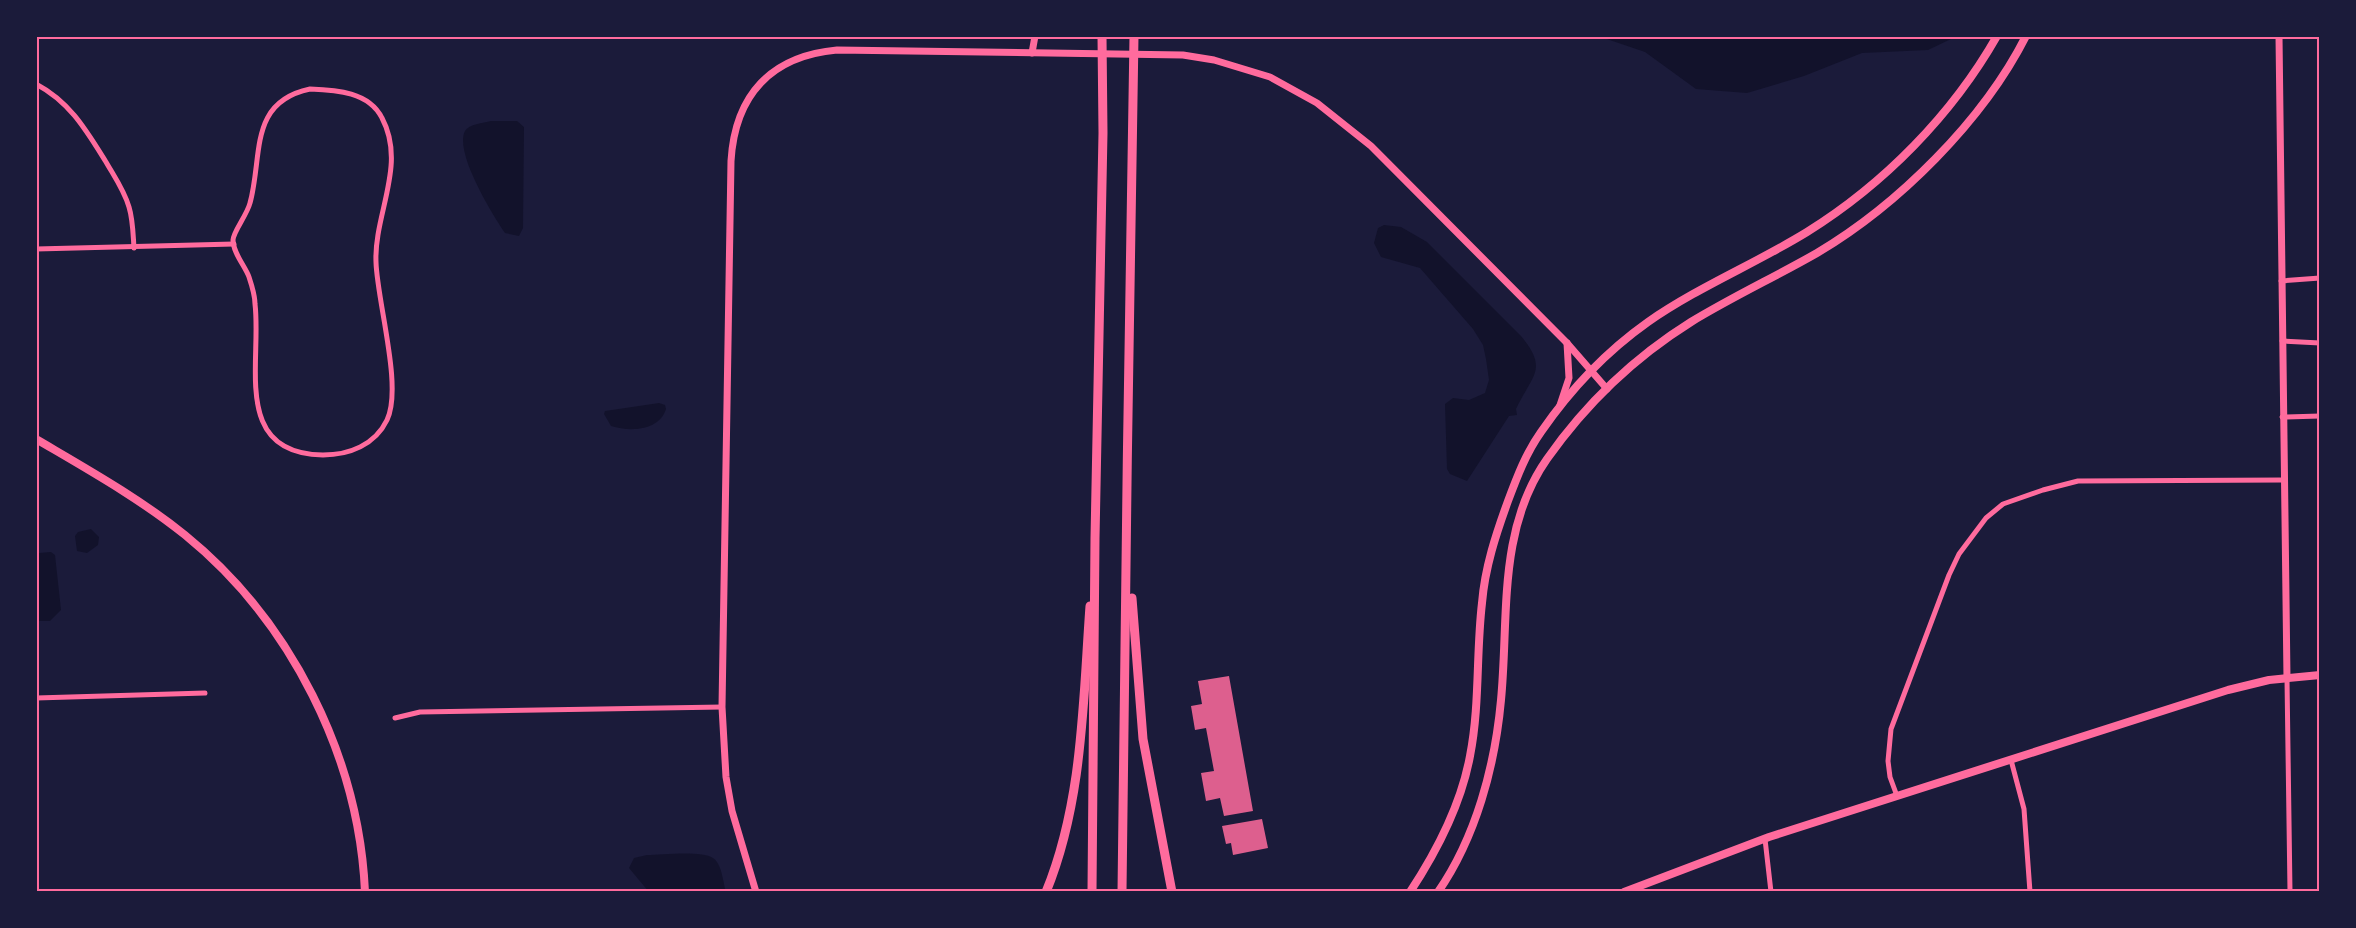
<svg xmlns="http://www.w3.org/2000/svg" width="2356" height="928" font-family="'DejaVu Sans',sans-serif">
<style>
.water{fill:#12122b}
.building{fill:#dd5f8e}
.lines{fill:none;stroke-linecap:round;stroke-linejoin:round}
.minor{stroke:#ff6b9d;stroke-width:5}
.tertiary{stroke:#ff6b9d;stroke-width:7}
.secondary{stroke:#ff6b9d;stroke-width:8}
.motorway{stroke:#ff6b9d;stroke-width:9}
.neatline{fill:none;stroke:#ff6b9d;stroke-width:2}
</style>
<rect width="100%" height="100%" fill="#1b1b3a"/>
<g class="water">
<path d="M1598 36H1953L1951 39 1928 50 1862 53 1804 76 1747 93 1696 89 1645 52Z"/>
<path d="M491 121H517L524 127 523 228 519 236 505 233C492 214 454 152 465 131 469 124 483 123 491 121Z"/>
<path d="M1384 225 1401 227 1427 242 1521 336C1549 370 1532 375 1516 409L1517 415 1509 416 1467 481 1450 474 1447 469 1445 404 1453 398 1469 400 1485 393 1489 380 1486 359 1483 345 1473 329 1420 268 1381 257 1374 243 1378 228Z"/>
<path d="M659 403 665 405 666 409C659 431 630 432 611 426L604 414 605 411Z"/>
<path d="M91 529 99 537 98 545 87 553 77 551 75 536 78 532Z"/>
<path d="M51 552 55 555 61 610 50 621H36V558L39 553Z"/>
<path d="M647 855C661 855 701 850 713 858 722 864 723 882 726 892H649L629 868 634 858Z"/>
</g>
<g class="building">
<path d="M1229 676 1253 811 1224 816 1220 798 1206 801 1201 773 1214 771 1206 728 1195 730 1191 706 1202 704 1198 681Z"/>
<path d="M1262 819 1268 848 1233 855 1231 843 1226 844 1222 826Z"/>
</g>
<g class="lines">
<g class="minor">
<path d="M36 84C70 102 86 130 106 162 114 176 124 190 129 207 133 220 133 234 134 248"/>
<path d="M310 89C337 90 369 92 382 118 407 165 374 214 376 262 377 301 403 387 387 420 375 445 349 455 323 455 231 454 262 362 255 304 255 295 252 286 249 277 245 266 233 253 233 240 233 232 247 215 250 203 263 156 248 102 310 89Z"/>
<path d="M36 249 234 244"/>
<path d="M2281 281 2320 278"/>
<path d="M2282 341 2320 343"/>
<path d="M2282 417 2320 416"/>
<path d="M2287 679 2290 892"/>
<path d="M36 698 205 693"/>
<path d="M395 718 420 712 722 707"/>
<path d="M2011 760 2024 809 2030 892"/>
<path d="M1897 796 1890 777 1888 761 1891 729 1949 575 1959 554 1986 518 2003 504 2043 490 2078 481 2283 480"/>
<path d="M1765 839 1771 892"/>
</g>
<g class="tertiary">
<path d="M2279 36 2287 679"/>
<path d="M1032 53 1035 36"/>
<path d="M1560 405 1569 378 1567 343"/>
<path d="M756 892 732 811 726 777 722 707 731 161C735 95 771 56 837 50L1183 55 1214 60 1270 77 1317 103 1371 146 1567 343 1607 389"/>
</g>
<g class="secondary">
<path d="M36 439C87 469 139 498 185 535 291 621 359 757 365 892"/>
<path d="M1410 892C1437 851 1461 805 1470 756 1480 705 1476 654 1482 603 1485 567 1496 534 1508 501 1517 477 1526 453 1541 432 1570 390 1607 351 1648 322 1698 287 1755 264 1807 232 1884 184 1952 115 1997 36"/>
<path d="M1438 892C1476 837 1495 766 1501 700 1509 618 1497 530 1547 459 1585 405 1635 357 1691 322 1732 297 1775 277 1817 253 1898 205 1983 121 2026 36"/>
<path d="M1624 892 1769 837 2228 690 2269 680 2320 675"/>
</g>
<g class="motorway">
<path d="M1132 598 1143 739 1172 892"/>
<path d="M1046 892C1083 802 1083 701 1090 606"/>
<path d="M1092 892 1095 538 1103 133 1102 36"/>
<path d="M1122 892C1126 607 1128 321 1134 36"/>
</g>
</g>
<rect width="2356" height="928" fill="none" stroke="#1b1b3a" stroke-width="75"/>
<rect x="38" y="38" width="2280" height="852" class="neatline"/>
</svg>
